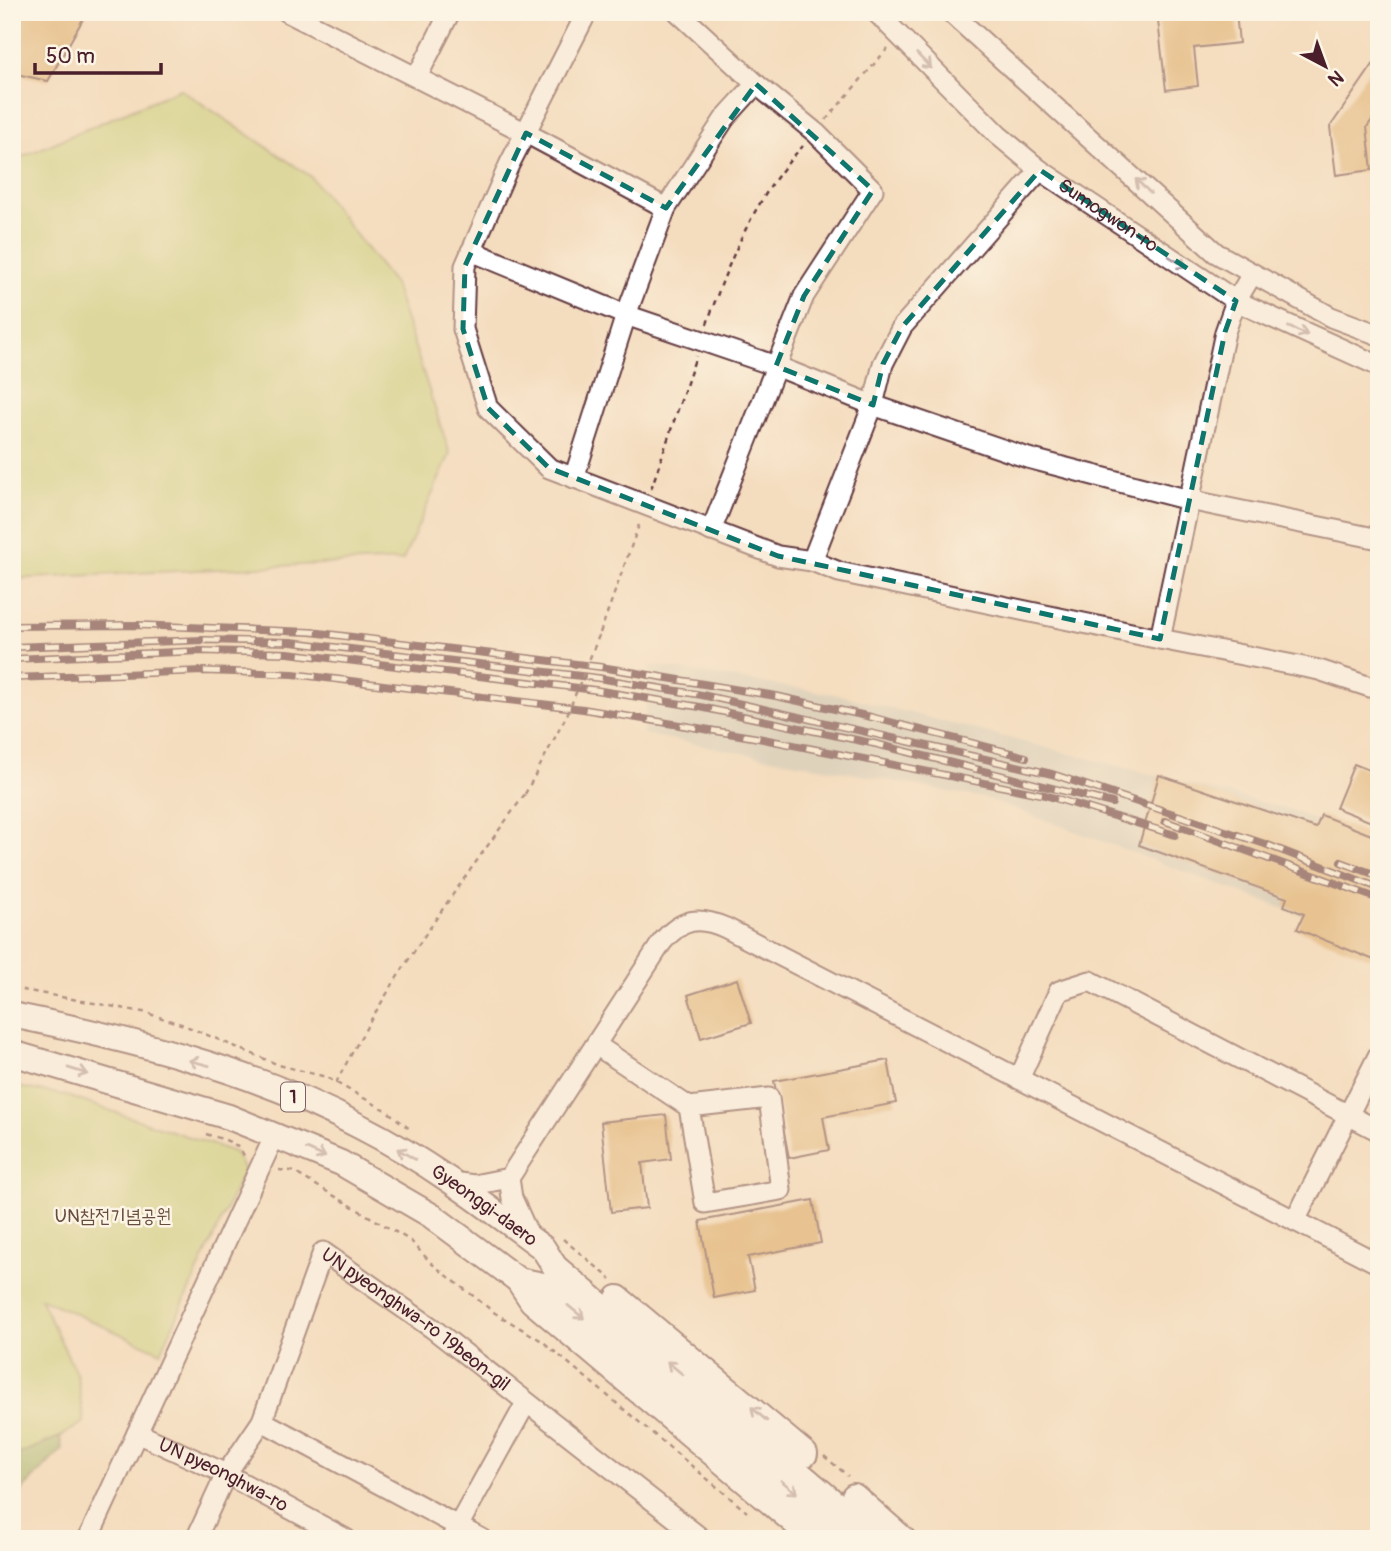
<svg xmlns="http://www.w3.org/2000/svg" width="1391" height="1551" font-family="Pangolin,'Poor Story',sans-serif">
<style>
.industrial{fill:#c4c5b9}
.green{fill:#c1d174;stroke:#867850;stroke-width:2}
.forest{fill:#98b366;stroke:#716948;stroke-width:2}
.building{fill:#d9a45b}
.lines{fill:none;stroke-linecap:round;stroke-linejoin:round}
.minor-casing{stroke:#643b41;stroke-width:23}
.major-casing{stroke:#643b41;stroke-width:28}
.path{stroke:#643b41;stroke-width:2.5;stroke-dasharray:5 5;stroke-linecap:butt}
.minor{stroke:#fff;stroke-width:19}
.major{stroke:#fff;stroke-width:24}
.rail-casing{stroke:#4a1f2b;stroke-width:8}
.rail{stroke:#fcf5e5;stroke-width:5;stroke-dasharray:16;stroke-linecap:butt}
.path-bridge{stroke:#643b41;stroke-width:2.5;stroke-dasharray:5 5;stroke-linecap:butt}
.oneway{stroke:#ae9aa0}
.marked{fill:none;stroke:#0f766e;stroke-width:5;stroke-dasharray:14 9;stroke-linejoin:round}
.labels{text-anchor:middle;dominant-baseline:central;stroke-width:5;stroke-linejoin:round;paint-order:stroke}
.shield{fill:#fcf5e5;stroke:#7f5f63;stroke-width:2}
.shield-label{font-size:18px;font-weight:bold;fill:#4a1f2b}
.street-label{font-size:19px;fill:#4a1f2b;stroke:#fcf5e5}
.park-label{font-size:19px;fill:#684c3d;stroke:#fcf5e5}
</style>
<rect width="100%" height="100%" fill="#fcf5e5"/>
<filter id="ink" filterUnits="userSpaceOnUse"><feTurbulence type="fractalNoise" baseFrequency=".0143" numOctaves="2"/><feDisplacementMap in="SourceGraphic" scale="14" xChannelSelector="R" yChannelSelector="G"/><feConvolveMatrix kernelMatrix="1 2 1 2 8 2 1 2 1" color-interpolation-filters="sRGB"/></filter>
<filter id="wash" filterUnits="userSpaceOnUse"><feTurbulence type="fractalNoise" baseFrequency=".00686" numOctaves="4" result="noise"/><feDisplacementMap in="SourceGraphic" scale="28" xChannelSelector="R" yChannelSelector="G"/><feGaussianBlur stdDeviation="1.57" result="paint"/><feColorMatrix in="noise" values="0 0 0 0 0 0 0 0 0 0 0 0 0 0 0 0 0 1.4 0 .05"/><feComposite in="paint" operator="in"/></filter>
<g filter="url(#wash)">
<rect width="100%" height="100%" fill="#f4dcbe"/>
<path class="industrial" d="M650 665 840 695 1291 810 1379 848V944L988 799 643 734Z"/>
<g class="green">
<path d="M180 89 310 176 394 284 450 454 403 560 12 579V161Z"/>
<path d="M12 1086 64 1095 234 1152 244 1170 161 1352 40 1298 77 1375 84 1422 60 1437 12 1457Z"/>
</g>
<path class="forest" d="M60 1437 62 1449 23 1489 12 1512V1457Z"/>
<g id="blocks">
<g class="building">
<path d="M12 12H87L48 81 12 73Z"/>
<path d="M1157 12H1236L1239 43 1194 48 1198 86 1166 90Z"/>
<path d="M1379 56V110L1367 127 1372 170 1336 175 1330 127Z"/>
<path d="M1354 764 1379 774V825L1336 808Z"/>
<path d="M1159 775 1316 828 1321 815 1379 838V962L1297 929 1304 914 1284 906 1287 898 1139 845Z"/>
<path d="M737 979 751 1023 701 1038 688 995Z"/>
<path d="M888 1060 896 1103 823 1117 829 1150 789 1158 774 1081Z"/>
<path d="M666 1115 671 1159 642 1163 647 1208 611 1212 601 1122Z"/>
<path d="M813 1200 821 1243 748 1257 755 1290 714 1298 700 1221Z"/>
</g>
</g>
</g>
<g filter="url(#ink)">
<use href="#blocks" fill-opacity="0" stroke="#643b41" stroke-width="2"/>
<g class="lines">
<g class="minor-casing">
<g id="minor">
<path d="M287 12 526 133 666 208"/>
<path d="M587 12 509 165 465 266 463 329 488 408 549 468 778 556 812 561"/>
<path d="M678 12 756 84 816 133 873 190 804 296 711 531"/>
<path id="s1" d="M876 12 998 135 1040 170 1236 301 1379 366"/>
<path d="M950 12 1216 253 1331 317 1379 335"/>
<path d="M417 77 450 12"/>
<path d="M1040 170 902 327 883 364 873 405 812 561 839 572 1160 639"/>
<path d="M471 251 626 315 776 366 873 405 1028 458 1189 500 1379 539"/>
<path d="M1251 276 1236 301 1225 332 1160 639 1319 670 1379 690"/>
<path d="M574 478 626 315 666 208 725 118 756 84"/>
<path d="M596 1045 689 1107 769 1098 781 1190 705 1203 689 1107"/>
<path d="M1019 1079 1059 991 1090 981 1379 1131"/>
<path d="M452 1182 474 1185 509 1178"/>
<path d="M1295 1221 1379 1054"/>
<path d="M530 1238 512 1198 509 1178 662 942C682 918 699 916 726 928L1379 1264"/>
<path d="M262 1421 482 1539"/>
<path id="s2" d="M137 1433 226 1474 346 1539"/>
<path d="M88 1539 275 1135"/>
<path id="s3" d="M196 1539 226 1474 262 1421 323 1252 432 1328 702 1539"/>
<path d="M451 1539 526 1403"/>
</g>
</g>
<g class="major-casing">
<g id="major">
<path id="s4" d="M12 1015C130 1039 254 1070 361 1127 426 1160 485 1205 543 1248L555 1267 877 1539"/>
<path d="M12 1053 229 1117 341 1163 432 1216 518 1280 543 1285 850 1539"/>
<path d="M518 1280 532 1301 814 1539"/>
<path d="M618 1298 805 1454"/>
<path d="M854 1496 903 1539"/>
</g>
</g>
<g class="path">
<path d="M826 120 888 48"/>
<path d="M707 324C729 260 756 195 803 146"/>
<path d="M651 489 696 356"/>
<path d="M600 633 640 522"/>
<path d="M12 988 143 1012 181 1024 279 1065 326 1077 387 1111 411 1130"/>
<path d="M336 1083C389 980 457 888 525 794"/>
<path d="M206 1134C221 1139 238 1141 244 1156"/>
<path d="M279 1170 292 1171 411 1241 431 1263 495 1313 542 1341 747 1512"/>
<path d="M563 1239 611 1279"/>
<path d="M824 1456 848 1476"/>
</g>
<use href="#minor" class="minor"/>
<use href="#major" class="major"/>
<g class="rail-casing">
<g id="rail">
<path d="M12 626 136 625 311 632 601 667 776 696 871 717 1026 757"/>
<path d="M12 647 204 640 291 642 598 678 702 695 1052 774 1265 844 1379 888"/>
<path d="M12 659 201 651 288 653 595 690 700 707 876 744 1112 803"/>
<path d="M12 678 204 671 293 674 583 709 758 738 1045 795 1175 835"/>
<path d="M1165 821 1379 899"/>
<path d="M1341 862 1379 876"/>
</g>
</g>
<use href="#rail" class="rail"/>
<path class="path-bridge" d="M525 794 567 715 600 633"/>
</g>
<defs><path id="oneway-shaft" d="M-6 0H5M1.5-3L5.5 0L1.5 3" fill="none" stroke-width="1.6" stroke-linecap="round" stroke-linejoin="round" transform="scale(1.75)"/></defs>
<g class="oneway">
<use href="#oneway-shaft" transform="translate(924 61) rotate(46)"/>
<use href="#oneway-shaft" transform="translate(1143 186) rotate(-137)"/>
<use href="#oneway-shaft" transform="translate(1178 262) rotate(32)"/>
<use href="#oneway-shaft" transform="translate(1298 331) rotate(23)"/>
<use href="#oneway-shaft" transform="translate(199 1063) rotate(-165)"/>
<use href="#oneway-shaft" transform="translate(78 1071) rotate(17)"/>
<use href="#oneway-shaft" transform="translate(316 1153) rotate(23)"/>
<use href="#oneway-shaft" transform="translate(406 1154) rotate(-149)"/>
<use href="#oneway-shaft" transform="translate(576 1312) rotate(39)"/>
<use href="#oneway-shaft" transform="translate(675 1368) rotate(-140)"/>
<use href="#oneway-shaft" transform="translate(759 1414) rotate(-139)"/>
<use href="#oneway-shaft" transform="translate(789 1487) rotate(40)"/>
</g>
</g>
<path d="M0 0H1391V1551H0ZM756 84 873 190 804 296 776 366 873 405 883 364 902 327 1040 170 1236 301 1225 332 1160 639 778 556 549 468 488 408 463 329 465 266 526 133 666 208Z" fill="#f4dcbe" fill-opacity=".55" fill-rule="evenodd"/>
<path class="marked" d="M756 84 873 190 804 296 776 366 873 405 883 364 902 327 1040 170 1236 301 1225 332 1160 639 778 556 549 468 488 408 463 329 465 266 526 133 666 208Z"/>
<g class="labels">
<rect class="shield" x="281" y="1082.5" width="24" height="29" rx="5"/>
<g class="shield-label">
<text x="293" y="1097">1</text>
</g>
<g class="street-label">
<text stroke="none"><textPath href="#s1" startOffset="310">Sumogwon-ro</textPath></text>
<text stroke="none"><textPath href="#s4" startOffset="514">Gyeonggi-daero</textPath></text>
<text stroke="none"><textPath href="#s3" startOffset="430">UN pyeonghwa-ro 19beon-gil</textPath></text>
<text stroke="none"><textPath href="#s2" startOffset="96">UN pyeonghwa-ro</textPath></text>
</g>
<g class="park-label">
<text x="113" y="1216">UN참전기념공원</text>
</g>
</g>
<rect width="1391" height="1551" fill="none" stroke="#fcf5e5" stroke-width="42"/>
<g transform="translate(1325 66) rotate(139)" stroke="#fcf5e5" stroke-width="5" paint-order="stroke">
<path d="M0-5L12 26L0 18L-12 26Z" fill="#4a1f2b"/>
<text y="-10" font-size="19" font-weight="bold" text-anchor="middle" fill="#4a1f2b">N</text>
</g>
<path d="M35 63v10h126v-10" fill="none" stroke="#4a1f2b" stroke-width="3.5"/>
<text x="46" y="63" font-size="21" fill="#4a1f2b" stroke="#fcf5e5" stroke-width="5" paint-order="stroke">50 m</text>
</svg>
